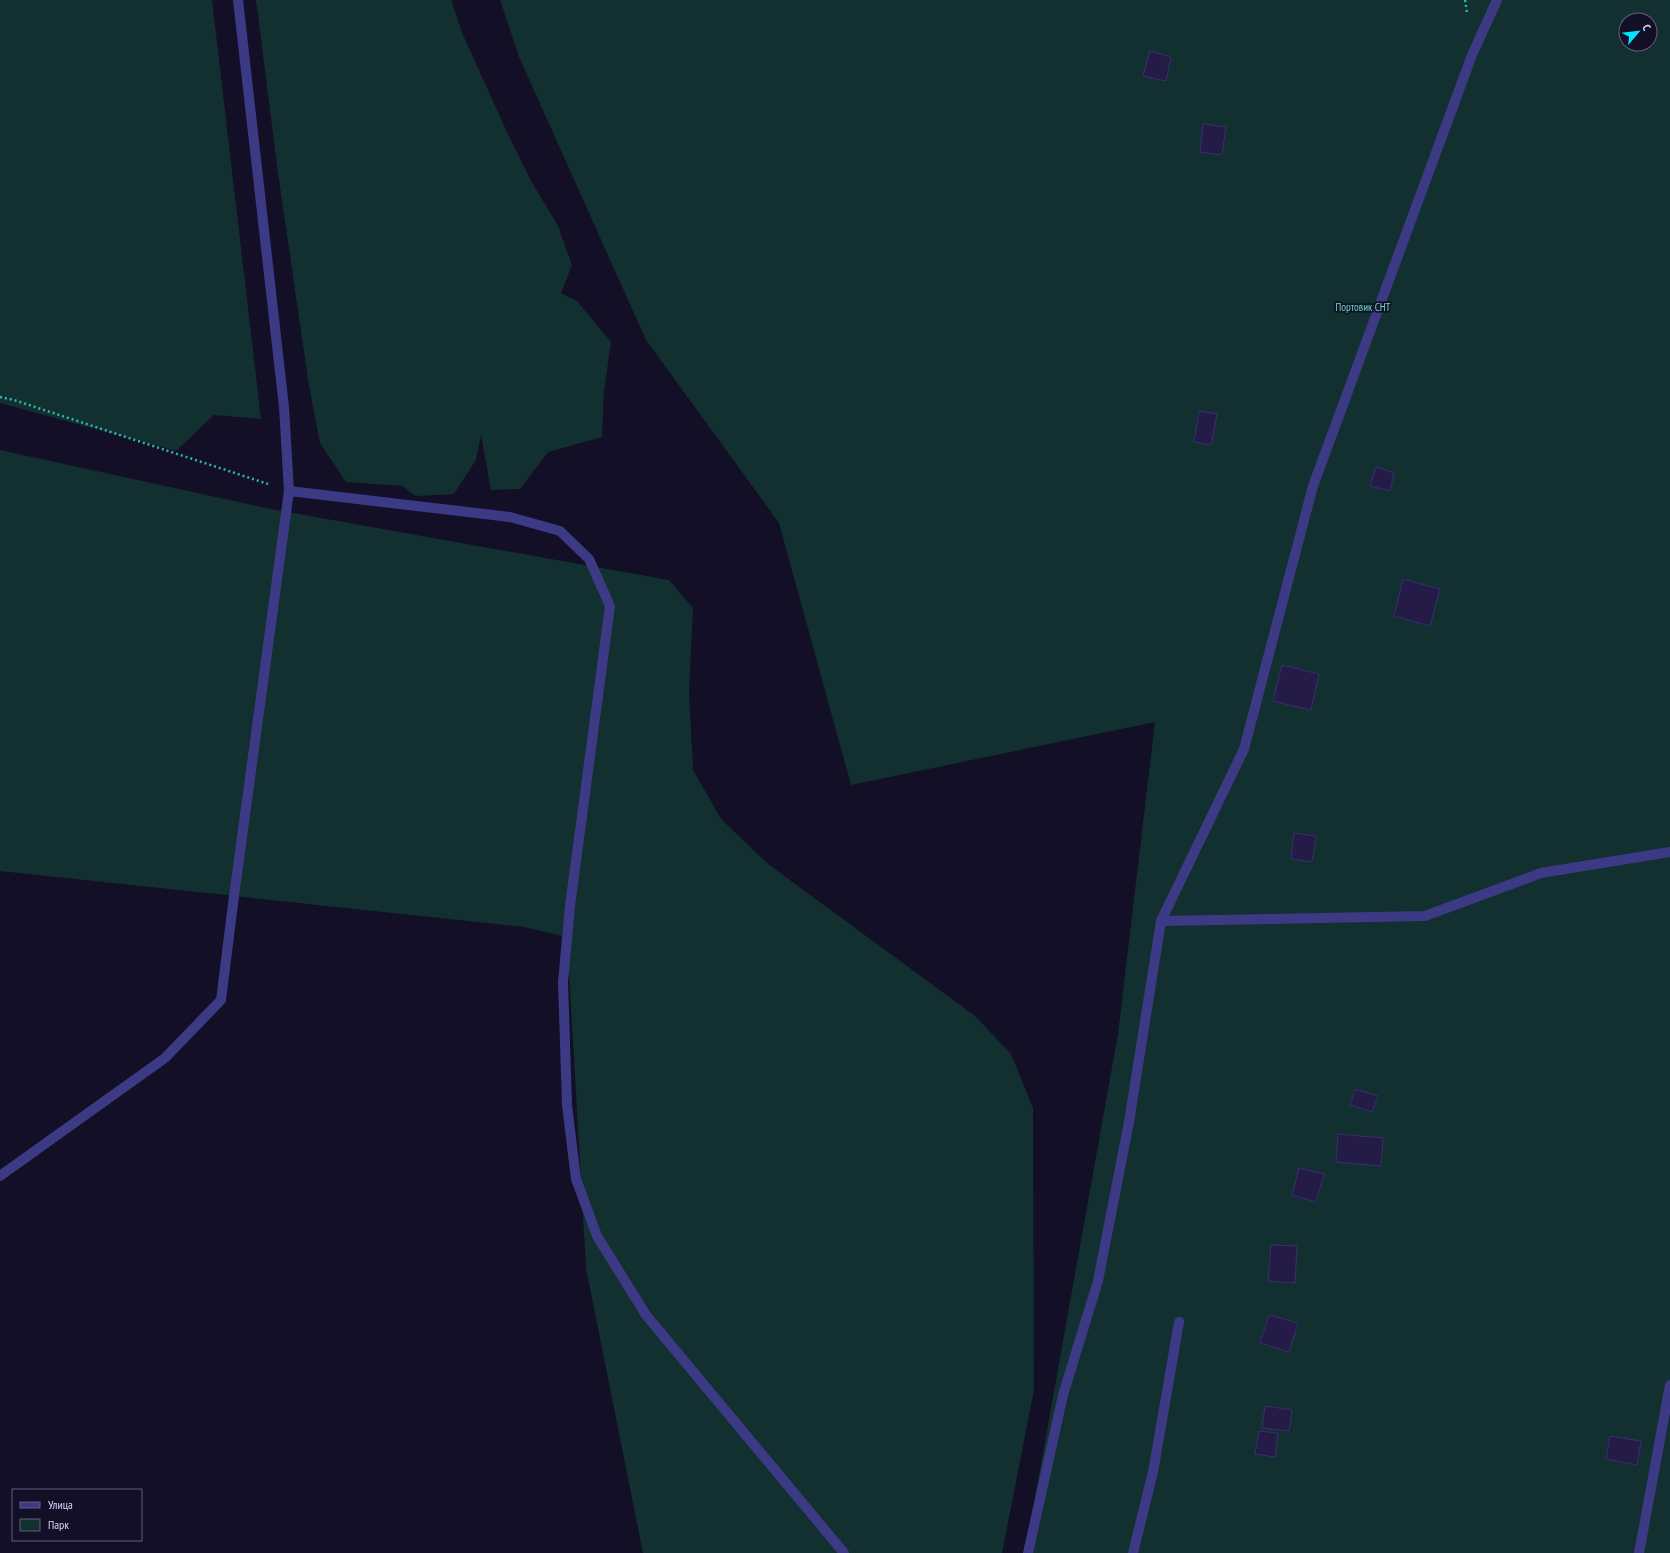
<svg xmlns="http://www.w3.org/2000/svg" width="1670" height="1553" font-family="'PT Sans Narrow',sans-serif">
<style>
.green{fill:#12302f;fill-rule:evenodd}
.building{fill:#241b47;stroke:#3b2d73}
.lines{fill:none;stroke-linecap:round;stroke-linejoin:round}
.path{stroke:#2fb8b0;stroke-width:2.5;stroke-dasharray:2 3;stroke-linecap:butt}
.minor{stroke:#3d3a85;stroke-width:10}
.labels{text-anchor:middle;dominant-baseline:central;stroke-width:3.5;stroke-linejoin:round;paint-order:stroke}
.park-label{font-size:11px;fill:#5fe0c0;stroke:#130f26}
</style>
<rect width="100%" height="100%" fill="#130f26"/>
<g class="green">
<path d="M0 0H212L261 419 214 415 176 451 0 403Z"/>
<path d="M256 0H451L463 35 507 132 529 177 558 226 572 265 561 293 577 301 611 342 604 392 602 437 548 452 520 489 491 490 481 435 476 460 454 494 416 496 402 486 346 482 320 443 309 386 278 173Z"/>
<path d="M500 0H1670V1553H1025L1118 1034 1155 722 851 785 779 523 646 340 519 57ZM1626 20H1650V44H1626Z"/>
<path d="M0 450 271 509 669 580 693 608 689 692 693 770 721 819 768 864 975 1016 1011 1054 1033 1108 1034 1390 1002 1553H643L586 1268 567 937 524 927 0 871Z"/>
</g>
<g class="building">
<path d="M1150 51 1171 57 1166 81 1143 76Z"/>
<path d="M1203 124 1226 127 1222 155 1200 152Z"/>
<path d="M1199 411 1217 414 1211 445 1194 442Z"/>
<path d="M1376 467 1394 473 1390 491 1370 486Z"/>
<path d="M1403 579 1440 589 1430 626 1394 616Z"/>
<path d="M1282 665 1319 674 1311 710 1273 701Z"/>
<path d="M1294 833 1316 836 1312 862 1291 859Z"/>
<path d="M1355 1089 1378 1096 1372 1112 1350 1105Z"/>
<path d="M1338 1134 1383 1138 1381 1166 1336 1162Z"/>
<path d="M1299 1168 1324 1174 1316 1202 1292 1195Z"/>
<path d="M1271 1245 1297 1246 1295 1283 1268 1281Z"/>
<path d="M1269 1315 1298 1323 1289 1352 1260 1343Z"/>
<path d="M1265 1406 1292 1410 1289 1431 1262 1428Z"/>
<path d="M1259 1431 1278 1433 1275 1457 1255 1454Z"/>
<path d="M1610 1436 1641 1441 1637 1465 1606 1459Z"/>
</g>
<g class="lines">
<g class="path">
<path d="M1465 0 1467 13"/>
<path d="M0 397 14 400 268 484"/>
</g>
<g class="minor">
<path d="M289 491 510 517 560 531 589 559 610 606 570 906 563 982 567 1105 576 1179 597 1236 646 1315 844 1553"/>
<path d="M1161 921 1425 916 1541 873 1670 852"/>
<path d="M0 1176 165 1058 221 1000 234 896 289 491 284 407 238 0"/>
<path d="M1028 1553 1063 1395 1098 1281 1129 1122 1161 921 1244 749 1313 486 1472 55 1497 0"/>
<path d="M1133 1553 1153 1472 1179 1322"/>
<path d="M1639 1553 1670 1385"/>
</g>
</g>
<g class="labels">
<g class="park-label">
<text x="1363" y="307">Портовик СНТ</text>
</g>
</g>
<rect x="12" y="1489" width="130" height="52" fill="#130f26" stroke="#625e7d"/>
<rect x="20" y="1502" width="20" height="6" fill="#3d3a85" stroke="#625e7d"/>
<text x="48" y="1509" font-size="12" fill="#d9d4ff">Улица</text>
<rect x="20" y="1519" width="20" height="12" fill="#12302f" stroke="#625e7d"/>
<text x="48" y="1529" font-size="12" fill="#d9d4ff">Парк</text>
<g transform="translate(1638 32) rotate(62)"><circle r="19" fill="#130f26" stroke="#625e7d"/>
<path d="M0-3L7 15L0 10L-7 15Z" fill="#00e5ff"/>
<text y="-6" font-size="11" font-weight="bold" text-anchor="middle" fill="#d9d4ff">С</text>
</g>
</svg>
